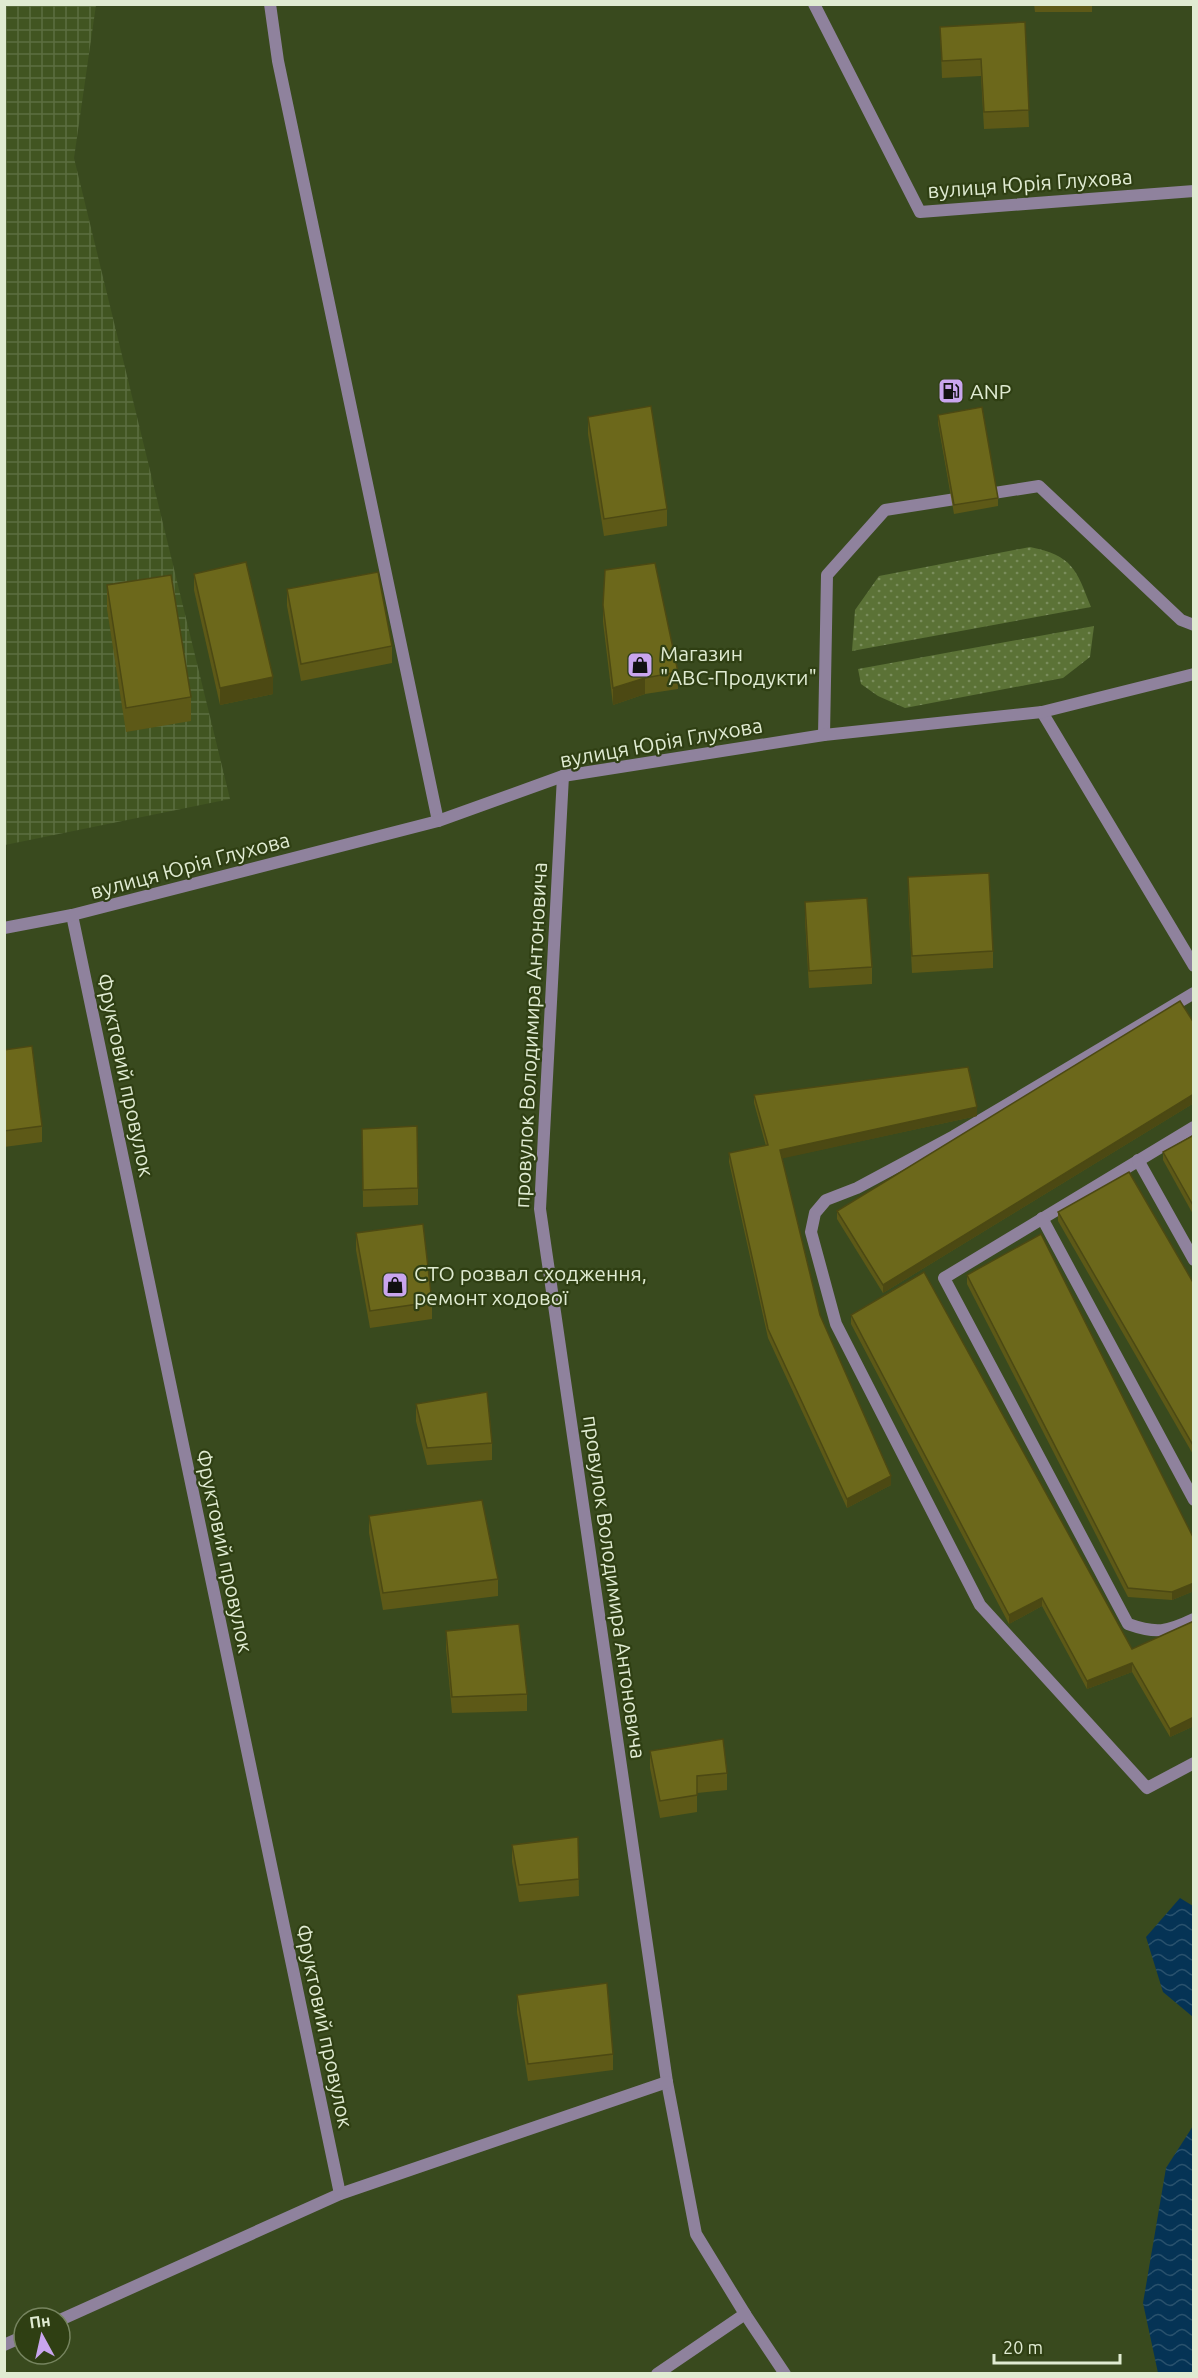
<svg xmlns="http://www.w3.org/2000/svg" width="1198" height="2378" font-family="Ubuntu,sans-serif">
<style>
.industrial{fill:url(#industrial-grid)}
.grass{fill:url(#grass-dots)}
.water{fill:url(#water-waves)}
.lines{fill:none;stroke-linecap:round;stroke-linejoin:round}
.service{stroke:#8f829d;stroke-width:12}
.minor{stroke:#8f829d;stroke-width:12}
.wall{fill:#5d5917}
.shaded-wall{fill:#4c4913}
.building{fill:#6c681b;stroke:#4c4913;stroke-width:1.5}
.labels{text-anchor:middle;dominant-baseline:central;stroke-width:4.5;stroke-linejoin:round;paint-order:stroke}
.street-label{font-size:21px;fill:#e0ebd2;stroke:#2f3f13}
.poi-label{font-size:21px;fill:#e0ebd2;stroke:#2f3f13;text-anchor:start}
</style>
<defs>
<pattern id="industrial-grid" width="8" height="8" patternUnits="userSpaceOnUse" patternTransform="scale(1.5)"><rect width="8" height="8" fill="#415521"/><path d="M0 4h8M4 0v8" fill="none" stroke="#5c6e40"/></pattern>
<pattern id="grass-dots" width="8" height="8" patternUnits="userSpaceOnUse" patternTransform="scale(1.5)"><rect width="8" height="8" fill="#5b7236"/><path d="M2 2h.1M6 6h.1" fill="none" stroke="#7a8d5c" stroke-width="1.8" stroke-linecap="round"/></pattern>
<pattern id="water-waves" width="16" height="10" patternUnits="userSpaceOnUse" patternTransform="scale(1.5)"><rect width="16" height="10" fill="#053355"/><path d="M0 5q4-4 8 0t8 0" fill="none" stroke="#29516d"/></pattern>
</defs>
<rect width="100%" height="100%" fill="#394a1e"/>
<path class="industrial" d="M5 5H96L74 158 230 799 5 845Z"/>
<g class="grass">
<path d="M1030 547C1073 556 1076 569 1091 607L852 651 855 610 879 576Z"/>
<path d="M1094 626 1090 657 1063 678 905 708 878 696 861 684 858 669Z"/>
</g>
<g class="water">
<path d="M1180 1898 1193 1906V2017L1163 1992 1146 1937Z"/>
<path d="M1193 2126V2373H1158L1143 2303 1166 2168Z"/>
</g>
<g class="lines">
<g class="service">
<path d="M824 735 827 575 885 510 1039 486 1181 620 1194 625"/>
<path d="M1194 993 954 1136 857 1188 826 1200 815 1213 811 1232 836 1324 980 1605 1147 1788 1194 1763"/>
<path d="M1194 1127 944 1278 1128 1624C1156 1634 1167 1632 1194 1619"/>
<path d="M1138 1160 1194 1260"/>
<path d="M1042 1218 1194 1500"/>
</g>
<g class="minor">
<path d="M270 4 278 61 438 821"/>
<path d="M814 4 920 212 1194 191"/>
<path d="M1042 712 1194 966"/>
<path d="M563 776 540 1209 667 2082 696 2234 745 2314 785 2374"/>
<path d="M72 915 340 2194"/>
<path d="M4 928 72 915 438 821 563 776 824 735 1042 712 1194 674"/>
<path d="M60 2320 340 2194 667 2082"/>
<path d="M4 2345 24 2336"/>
<path d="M657 2374 745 2314"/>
</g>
</g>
<g class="wall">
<path d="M1034 4H1092V12H1035Z"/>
<path d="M1025 22 1029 127 984 129 981 76 942 78 940 27Z"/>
<path d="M938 415 998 498V506L954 514 938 423Z"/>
<path d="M588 417 667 509V526L604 536 588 434Z"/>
<path d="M194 574 273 694 220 705 194 590Z"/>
<path d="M107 585 191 697V721L126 732 107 609Z"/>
<path d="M287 589 392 646V663L301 681 287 606Z"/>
<path d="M603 605 678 672V689L645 694 613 705 603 622Z"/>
<path d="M908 877 993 951V968L912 973 908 894Z"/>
<path d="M805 902 872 967V984L809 988 805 919Z"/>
<path d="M1194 1023V1103L883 1293 837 1219V1211Z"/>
<path d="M4 1050 42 1126V1142L4 1147Z"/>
<path d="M754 1095 977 1116 782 1158 820 1315 891 1485 847 1508 768 1338 729 1162V1153L766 1146 754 1103Z"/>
<path d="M362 1129 418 1188V1205L363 1207Z"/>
<path d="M1194 1135V1216L1163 1160V1152Z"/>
<path d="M1058 1212 1194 1284V1456L1058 1221Z"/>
<path d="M356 1233 432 1302V1319L370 1328 356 1250Z"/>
<path d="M967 1275 1194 1539V1591L1172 1600 1128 1597 967 1284Z"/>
<path d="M851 1315 1132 1649 1194 1621V1726L1170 1737 1132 1672 1087 1689 1042 1606 1009 1624 851 1324Z"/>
<path d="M416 1404 492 1443V1460L427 1465 416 1421Z"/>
<path d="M369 1516 498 1579V1596L383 1610 369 1533Z"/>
<path d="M446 1631 527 1694V1711L452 1713 446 1648Z"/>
<path d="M650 1751 727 1773V1790L697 1793V1812L660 1818 650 1768Z"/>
<path d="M578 1837 579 1896 519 1902 512 1862V1845Z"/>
<path d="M517 1995 613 2054V2070L528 2081 517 2012Z"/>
</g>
<g class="shaded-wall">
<path d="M273 677V694L220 705V688Z"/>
<path d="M645 678V694L613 705V688Z"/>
<path d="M1194 1094V1103L883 1293V1285Z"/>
<path d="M977 1107V1116L780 1159V1150Z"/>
<path d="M891 1476V1485L847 1508V1499Z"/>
<path d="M1194 1583V1591L1172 1600V1592Z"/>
<path d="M1042 1598V1606L1009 1624V1615Z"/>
<path d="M1132 1663V1672L1087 1689V1681Z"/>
<path d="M1194 1717V1726L1170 1737V1729Z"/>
</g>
<g class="building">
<path d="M1025 22 1029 110 984 112 981 59 942 61 940 27Z"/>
<path d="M651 406 667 509 604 519 588 417Z"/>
<path d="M982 407 998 498 954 505 938 415Z"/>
<path d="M246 562 273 677 220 688 194 574Z"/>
<path d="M655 563 678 672 645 678 613 688 603 605 605 570Z"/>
<path d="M378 572 392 646 301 664 287 589Z"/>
<path d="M171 575 191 697 126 708 107 585Z"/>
<path d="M989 873 993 951 912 956 908 877Z"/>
<path d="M867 898 872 967 809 971 805 902Z"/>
<path d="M1180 1001 1194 1023V1094L883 1285 837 1211Z"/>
<path d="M32 1046 42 1126 4 1131V1050Z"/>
<path d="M968 1067 977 1107 780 1150 820 1315 891 1476 847 1499 768 1329 729 1153 768 1145 754 1095Z"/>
<path d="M417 1126 418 1188 363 1190 362 1129Z"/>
<path d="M1194 1135V1207L1163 1152Z"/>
<path d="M1129 1172 1194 1284V1447L1058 1212Z"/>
<path d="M423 1224 432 1302 370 1311 356 1233Z"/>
<path d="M1041 1234 1194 1539V1583L1172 1592 1128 1588 967 1275Z"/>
<path d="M924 1272 1132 1649 1194 1621V1717L1170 1729 1132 1663 1087 1681 1042 1598 1009 1615 851 1315Z"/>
<path d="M487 1392 492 1443 427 1448 416 1404Z"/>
<path d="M482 1500 498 1579 383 1593 369 1516Z"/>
<path d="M519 1624 527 1694 452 1697 446 1631Z"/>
<path d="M723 1739 727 1773 697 1776V1795L660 1801 650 1751Z"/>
<path d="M578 1837 579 1879 519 1885 512 1845Z"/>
<path d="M607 1983 613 2054 528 2064 517 1995Z"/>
</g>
<defs>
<g id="fuel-square" transform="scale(1.35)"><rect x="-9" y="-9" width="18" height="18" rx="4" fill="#c9a5ee" stroke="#2f3f13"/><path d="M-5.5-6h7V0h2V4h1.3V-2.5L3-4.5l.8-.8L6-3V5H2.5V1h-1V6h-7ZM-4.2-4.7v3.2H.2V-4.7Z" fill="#111"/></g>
<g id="shop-square" transform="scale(1.35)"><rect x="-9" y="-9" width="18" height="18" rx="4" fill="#c9a5ee" stroke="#2f3f13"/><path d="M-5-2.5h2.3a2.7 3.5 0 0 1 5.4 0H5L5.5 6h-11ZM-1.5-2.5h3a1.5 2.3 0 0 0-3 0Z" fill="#111"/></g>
</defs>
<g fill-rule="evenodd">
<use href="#fuel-square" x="951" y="391"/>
<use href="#shop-square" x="640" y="665"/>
<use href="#shop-square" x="395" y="1285"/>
</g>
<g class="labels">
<g class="street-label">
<text transform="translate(1030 183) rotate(-4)">вулиця Юрія Глухова</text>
<text transform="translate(661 742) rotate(-10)">вулиця Юрія Глухова</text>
<text transform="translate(190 865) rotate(-15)">вулиця Юрія Глухова</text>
<text transform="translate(530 1035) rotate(-87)">провулок Володимира Антоновича</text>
<text transform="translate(126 1075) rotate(78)">Фруктовий провулок</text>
<text transform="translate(225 1551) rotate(78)">Фруктовий провулок</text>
<text transform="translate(615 1587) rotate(82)">провулок Володимира Антоновича</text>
<text transform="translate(325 2026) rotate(78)">Фруктовий провулок</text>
</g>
<g class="poi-label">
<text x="970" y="391">ANP</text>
<text x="660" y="653">Магазин<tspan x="660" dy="24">"ABC-Продукти"</tspan></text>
<text x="414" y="1273">СТО розвал сходження,<tspan x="414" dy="24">ремонт ходової</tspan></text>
</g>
</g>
<rect width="1198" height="2378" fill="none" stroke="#e0ebd2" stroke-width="12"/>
<g transform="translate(42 2336) rotate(352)"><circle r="28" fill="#2f3f13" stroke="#76845f" stroke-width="1.5"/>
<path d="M0-4.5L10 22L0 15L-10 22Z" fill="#c9a5ee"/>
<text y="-9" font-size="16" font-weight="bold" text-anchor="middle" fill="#e0ebd2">Пн</text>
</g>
<path d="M994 2354v9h126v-9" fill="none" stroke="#e0ebd2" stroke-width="3"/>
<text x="1003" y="2354" font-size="18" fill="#e0ebd2" stroke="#2f3f13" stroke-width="4.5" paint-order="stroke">20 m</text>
</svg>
